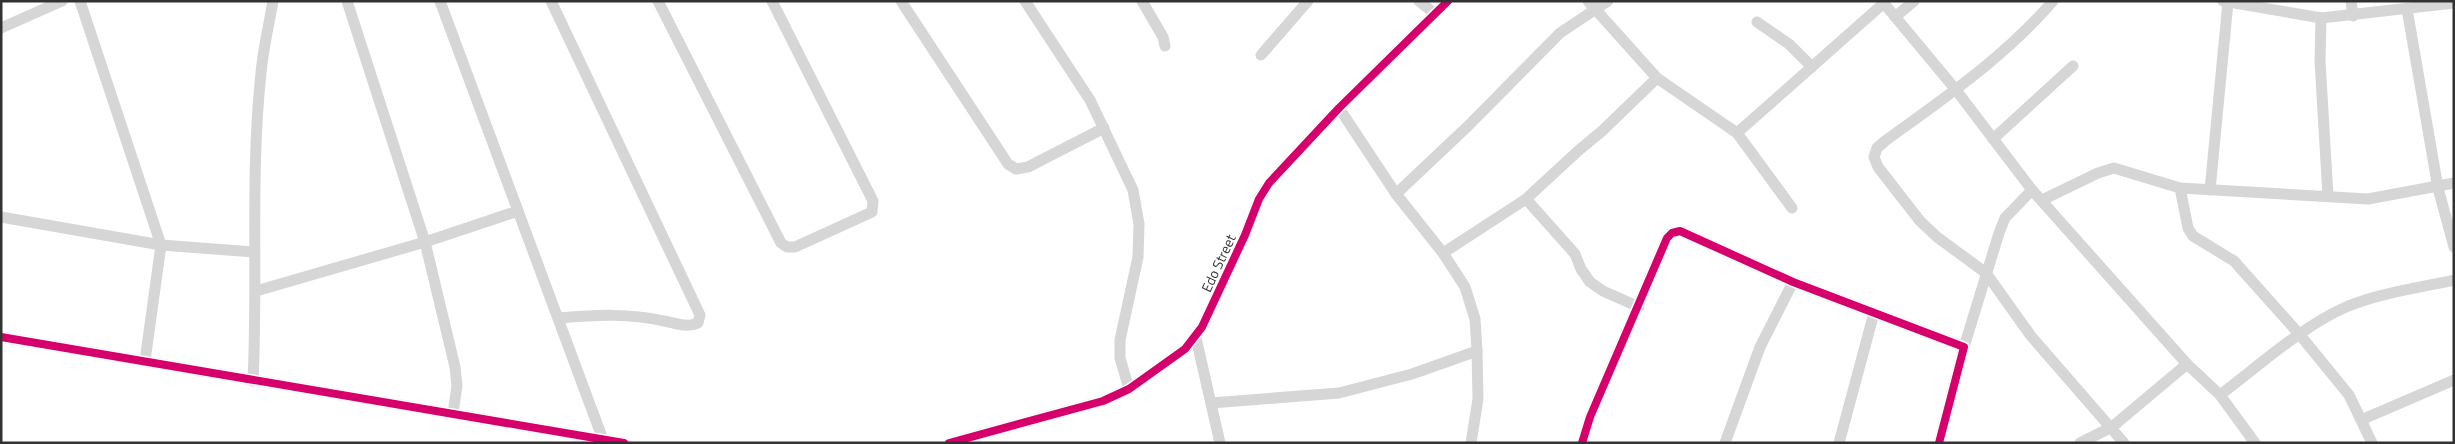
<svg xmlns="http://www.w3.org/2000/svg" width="2455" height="444" font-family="'Titillium Web',sans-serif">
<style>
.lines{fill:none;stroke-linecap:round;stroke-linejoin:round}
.street{stroke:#d6d6d6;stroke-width:11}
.cycleway-casing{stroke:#fff;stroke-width:11}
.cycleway{stroke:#d6006c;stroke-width:8}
.labels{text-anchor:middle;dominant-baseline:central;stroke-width:5;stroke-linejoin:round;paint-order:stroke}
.street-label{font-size:14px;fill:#323232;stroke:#fff}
</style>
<rect width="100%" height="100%" fill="#fff"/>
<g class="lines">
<g class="street">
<path d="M80 1 161 245 145 361"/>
<path d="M347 1 425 242 455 367 457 386 453 413"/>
<path d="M440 1 602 437"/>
<path d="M551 1 700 315 698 323C687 328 676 323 664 321 629 313 595 315 559 318"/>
<path d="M658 1 781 243 787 247H795L872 212 873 201 772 1"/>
<path d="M901 1 1008 164 1016 169 1028 167 1104 128"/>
<path d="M1025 1 1090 100 1133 190 1139 224 1138 257 1120 340V358L1129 389"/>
<path d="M1142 1 1163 37 1165 46"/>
<path d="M1419 1 1434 13"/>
<path d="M1588 1 1657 78 1737 133 1792 208"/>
<path d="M1882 1 1956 90 2032 190 2187 364 2220 395 2255 443"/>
<path d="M2053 1C2005 57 1944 98 1885 141L1877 148 1874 157 1878 167 1920 221 1937 237 1986 273 2031 336 2124 443"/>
<path d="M2223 1 2321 18 2454 3"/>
<path d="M2351 1 2353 16"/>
<path d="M2407 9 2438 188 2454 247"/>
<path d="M1895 17 1914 1"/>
<path d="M2321 18 2320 61 2328 196"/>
<path d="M1757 22 1789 44 1812 67"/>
<path d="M1 28 62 1"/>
<path d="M1261 55 1308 1"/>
<path d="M1339 108 1396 194 1443 253 1465 287 1475 319 1477 351 1478 399 1471 443"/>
<path d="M1737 133 1884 3"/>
<path d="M1993 139 2073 66"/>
<path d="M2180 188 2188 228 2193 236 2234 261 2300 335 2349 395 2372 443"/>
<path d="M2210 190 2228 2"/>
<path d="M1396 194 1468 126 1560 33 1608 1"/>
<path d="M1526 199 1575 254 1581 269 1590 282 1603 291 1639 307"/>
<path d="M2042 200 2098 173 2114 168 2180 188 2368 199 2454 183"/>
<path d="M1 217 161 245 254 252"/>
<path d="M1443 253 1526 199 1578 151 1602 131 1657 78"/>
<path d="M256 291 425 242 518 211"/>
<path d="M1 337 624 443"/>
<path d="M1196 338 1220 443"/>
<path d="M1964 347 1999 233 2005 218 2032 190"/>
<path d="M253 381C258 278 250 175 261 73 263 49 269 25 273 1"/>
<path d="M2220 395C2257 367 2304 325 2346 307 2379 293 2418 288 2454 280"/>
<path d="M1211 403 1339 393 1412 374 1477 351"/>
<path d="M2361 420 2454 380"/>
<path d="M949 443 1103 401 1129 389 1185 349 1202 327 1245 235 1259 199 1269 183 1339 108 1448 1"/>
<path d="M1582 443 1590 417 1667 238 1672 233 1680 231 1793 282 1964 347 1939 443"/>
<path d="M1725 443 1760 347 1793 282"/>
<path d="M1839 443 1874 313"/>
<path d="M2080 443 2112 427 2187 364"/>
</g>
<g class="cycleway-casing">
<g id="cycleway">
<path d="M1 337 624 443"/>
<path d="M949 443 1103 401 1129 389 1185 349 1202 327 1245 235 1259 199 1269 183 1339 108 1448 1"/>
<path d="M1582 443 1590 417 1667 238 1672 233 1680 231 1793 282 1964 347 1939 443"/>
</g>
</g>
<use href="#cycleway" class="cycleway"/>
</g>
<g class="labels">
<g class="street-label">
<text transform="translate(1218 263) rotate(-65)">Edo Street</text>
</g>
</g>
<rect width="2455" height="444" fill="none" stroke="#323232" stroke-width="5"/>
</svg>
